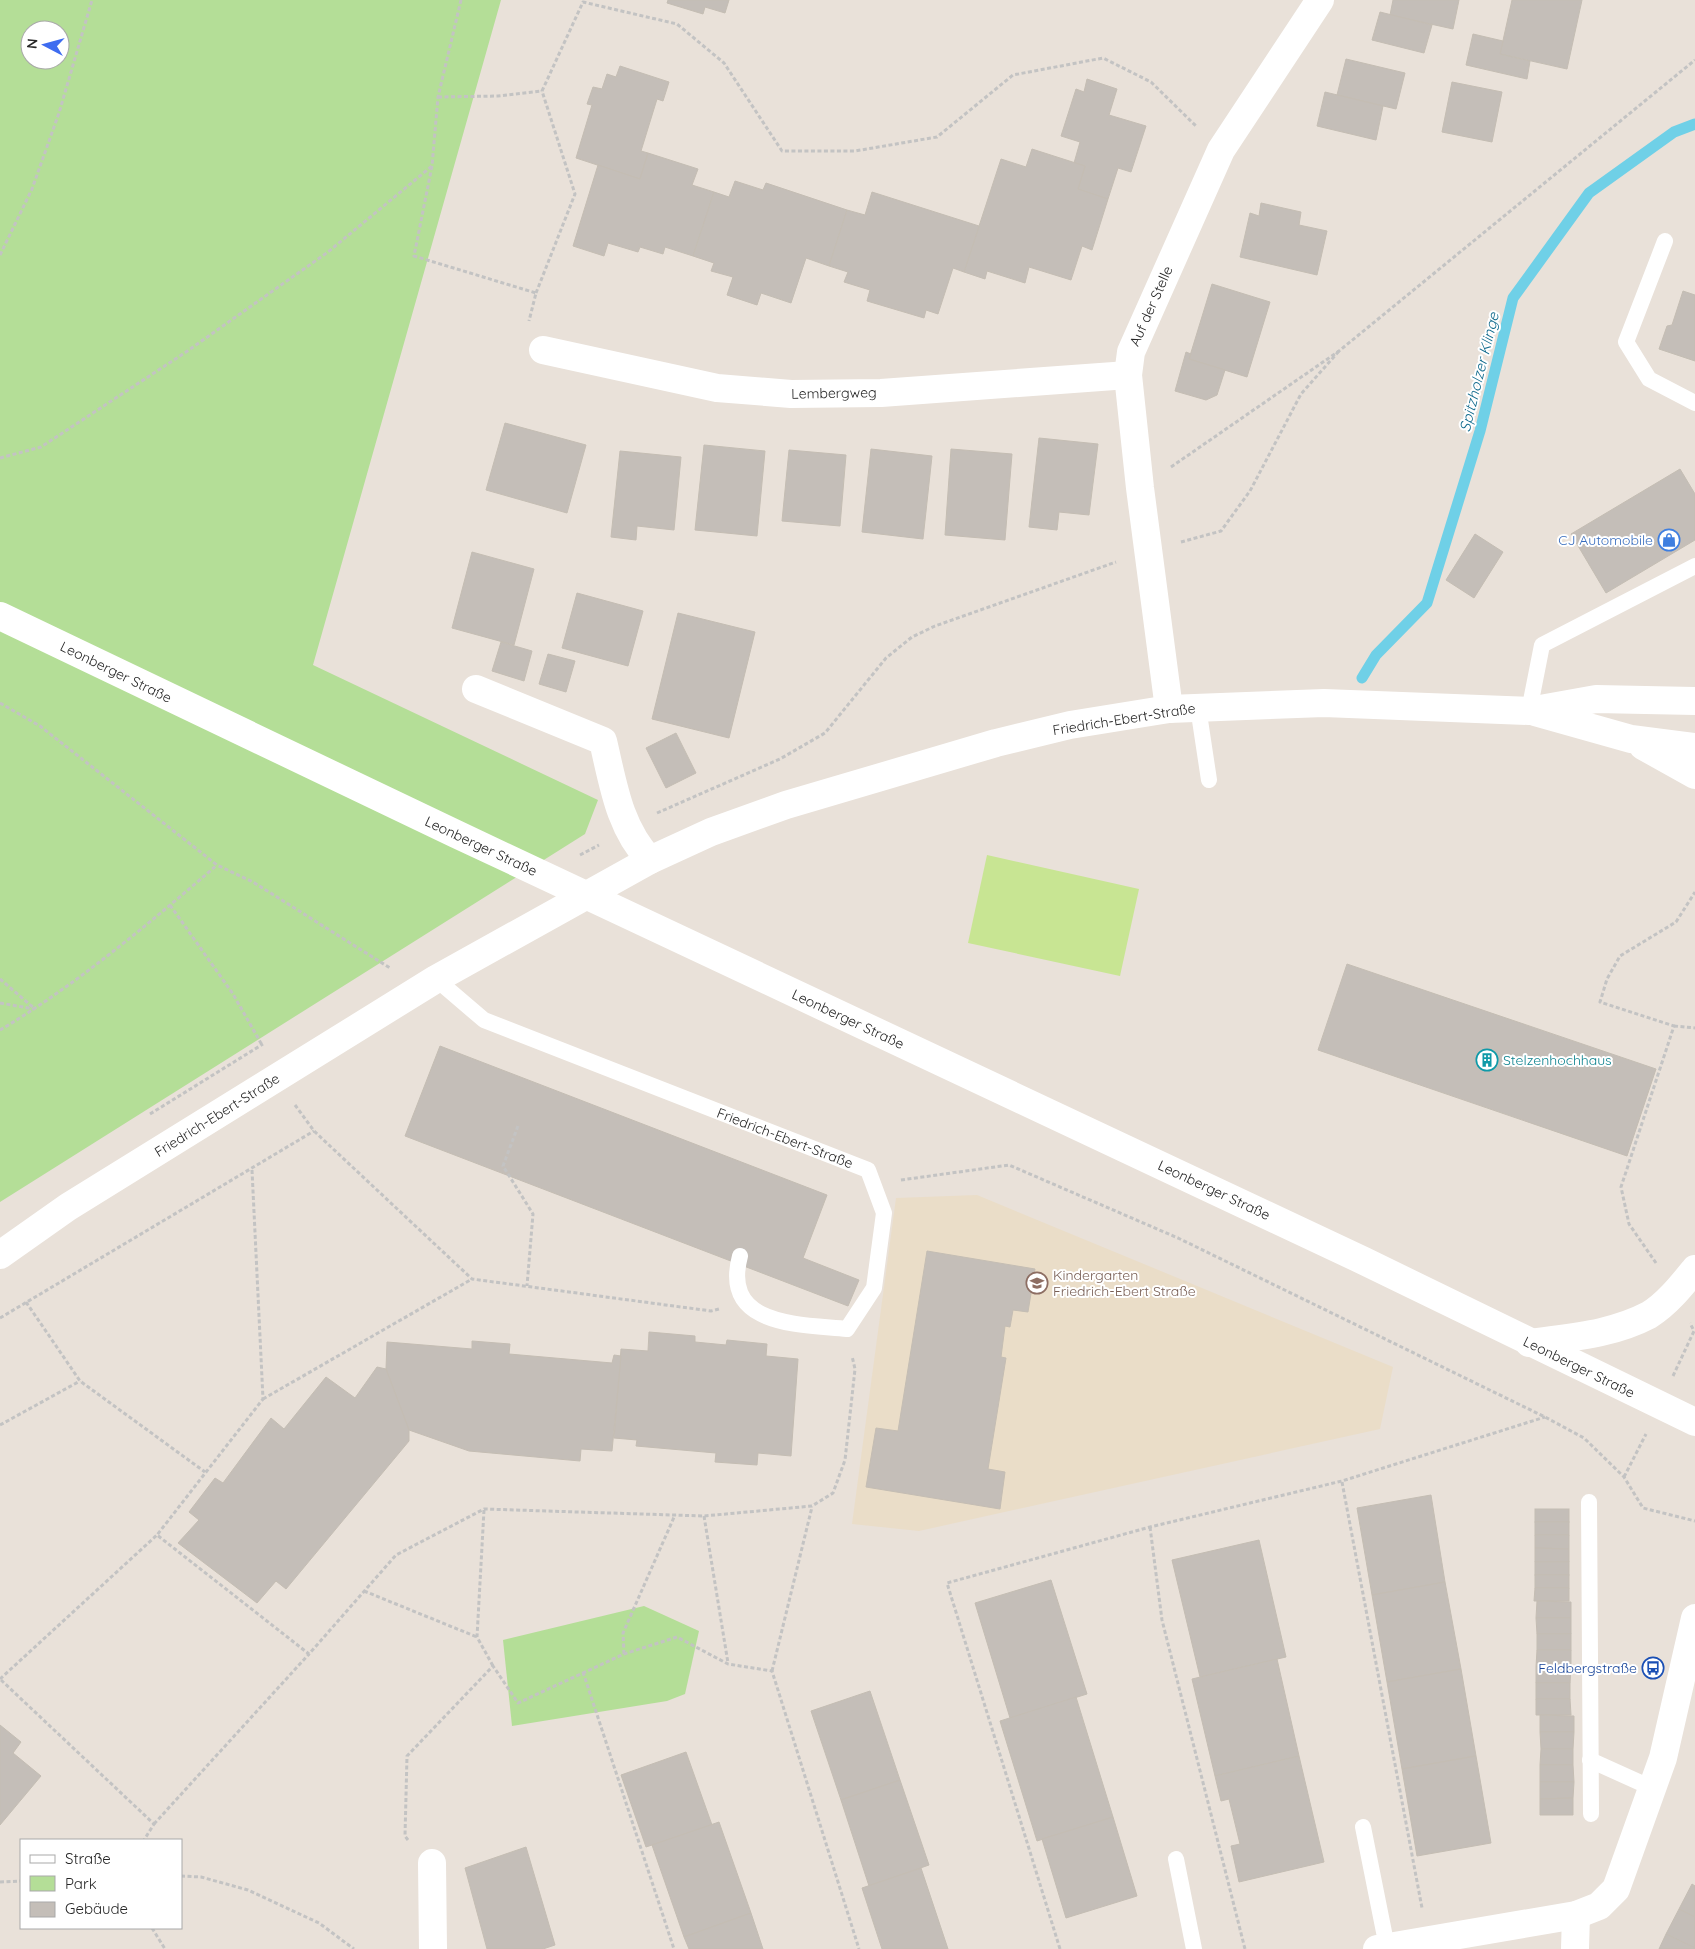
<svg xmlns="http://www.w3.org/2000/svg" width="1695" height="1949" font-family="Quicksand,sans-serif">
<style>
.education{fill:#eaddc8}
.green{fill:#b4de97;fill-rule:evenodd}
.pitch{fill:#c8e593}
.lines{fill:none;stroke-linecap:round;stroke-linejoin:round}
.stream{stroke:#6fd0e7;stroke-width:11}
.building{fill:#c4beb8;stroke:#c4bdb3}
.path{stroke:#c3c3c3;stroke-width:3;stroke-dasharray:4 2.5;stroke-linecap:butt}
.service{stroke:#fff;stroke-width:16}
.minor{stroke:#fff;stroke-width:28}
.secondary{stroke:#fff;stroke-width:28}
.labels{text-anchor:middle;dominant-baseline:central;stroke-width:4;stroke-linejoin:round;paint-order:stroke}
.street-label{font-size:14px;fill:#272727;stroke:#fff}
.shop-label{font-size:14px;fill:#366cbe;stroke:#fff;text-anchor:end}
.culture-label{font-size:14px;fill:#0d838f;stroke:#fff;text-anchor:start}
.education-label{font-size:14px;fill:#785e54;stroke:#fff;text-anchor:start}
.transit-label{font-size:14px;fill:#164399;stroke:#fff;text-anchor:end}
.water-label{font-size:15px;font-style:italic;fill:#136c8e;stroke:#fff}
</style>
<rect width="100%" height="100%" fill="#e9e1d9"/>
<path class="education" d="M977 1195 1393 1367 1380 1429 919 1531 852 1524 896 1198Z"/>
<g class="green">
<path d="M0 0H501L313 665 598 800 585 834 0 1202ZM30 30H60V60H30Z"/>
<path d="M644 1606 699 1631 685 1694 667 1701 512 1726 503 1640Z"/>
</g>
<path class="pitch" d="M987 855 1139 889 1120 976 968 943Z"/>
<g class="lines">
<path class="stream" d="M1362 678 1376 655 1427 603 1480 431 1513 298 1589 193 1674 132 1695 124"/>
</g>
<g class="building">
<path d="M668 0H729L725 13 705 7 703 14 667 3Z"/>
<path d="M1393 0H1459L1453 29 1390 15Z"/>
<path d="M1512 0H1582L1567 69 1500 54Z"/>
<path d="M1380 12 1432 25 1424 53 1372 40Z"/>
<path d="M1473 34 1503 41 1500 54 1530 61 1527 79 1466 65Z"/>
<path d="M1346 59 1405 73 1396 109 1337 95Z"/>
<path d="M620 66 669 82 663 101 657 99 641 151 648 153 640 179 576 158 592 105 587 104 593 87 602 89 607 74 616 77Z"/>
<path d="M1087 79 1117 89 1109 115 1146 126 1131 172 1118 168 1108 199 1078 189 1085 166 1074 163 1080 142 1061 136 1076 89 1084 92Z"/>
<path d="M1452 82 1502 92 1492 142 1442 132Z"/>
<path d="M1325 92 1383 106 1376 140 1317 126Z"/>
<path d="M1032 149 1085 166 1078 189 1108 199 1092 250 1082 246 1071 280 1029 267 1025 283 987 271 985 279 964 272 1001 159 1026 167Z"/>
<path d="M648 153 698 169 692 185 714 192 693 256 665 247 663 254 640 247 638 252 608 243 604 256 573 246 598 165 640 179Z"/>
<path d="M735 181 763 190 766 183 847 210 829 266 806 258 791 303 761 293 757 305 727 295 733 277 711 271 714 263 693 256 714 192 729 197Z"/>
<path d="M872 192 979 226 964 272 953 268 938 314 926 310 924 318 867 301 870 290 844 282 848 272 829 266 847 210 865 215Z"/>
<path d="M1261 203 1301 212 1299 225 1327 231 1317 275 1240 257 1250 213 1259 216Z"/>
<path d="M1212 284 1270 302 1247 377 1189 359Z"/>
<path d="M1683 291 1695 295V361L1659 349 1667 326 1672 325Z"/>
<path d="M1186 352 1191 354 1189 359 1225 370 1217 395 1206 400 1175 391Z"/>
<path d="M505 423 586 445 567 513 486 490Z"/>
<path d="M1039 438 1098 444 1089 515 1059 512 1057 530 1029 527Z"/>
<path d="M704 445 765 451 757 536 695 530Z"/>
<path d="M871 449 932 456 923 539 862 532Z"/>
<path d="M951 449 1012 454 1005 540 945 535Z"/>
<path d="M789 450 846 455 840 526 782 521Z"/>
<path d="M620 451 681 457 674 530 637 526 636 540 611 537Z"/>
<path d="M1680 469 1695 494V540L1606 593 1571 534Z"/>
<path d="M1475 534 1503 552 1474 598 1446 580Z"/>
<path d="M472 552 534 569 514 645 452 628Z"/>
<path d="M577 593 643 611 628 666 562 648Z"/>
<path d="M678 613 755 632 729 738 652 719Z"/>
<path d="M501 642 532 651 524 681 492 671Z"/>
<path d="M548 654 575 661 566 692 539 684Z"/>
<path d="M676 733 696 773 666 788 646 748Z"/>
<path d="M1347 964 1656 1069 1627 1156 1318 1050Z"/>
<path d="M440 1046 827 1195 803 1258 859 1280 848 1306 405 1136Z"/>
<path d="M927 1251 1035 1269 1028 1312 1013 1310 1010 1327 1005 1326 1001 1357 1006 1358 988 1469 1005 1472 1000 1509 866 1487 876 1428 898 1431Z"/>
<path d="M649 1332 695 1336V1342L726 1345 727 1340 767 1344 766 1356 798 1359 791 1456 758 1453 757 1465 715 1462 716 1453 636 1446 637 1440 614 1438 621 1349 648 1351Z"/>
<path d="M472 1341 510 1344 509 1354 612 1363 614 1355 621 1356 612 1451 581 1449 580 1461 469 1451 409 1430 386 1369 387 1342 472 1349Z"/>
<path d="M377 1367 386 1369 409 1430V1441L286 1589 276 1581 257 1603 178 1543 199 1520 189 1512 215 1478 223 1483 271 1418 284 1429 326 1377 355 1398Z"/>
<path d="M1431 1495 1445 1582 1372 1595 1357 1508Z"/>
<rect x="1535" y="1509" width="34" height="13"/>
<rect x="1535" y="1522" width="34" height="13"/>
<path d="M1535 1535H1569V1549L1535 1548Z"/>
<path d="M1259 1540 1286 1657 1200 1677 1172 1560Z"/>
<path d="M1535 1548 1569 1549V1562H1535Z"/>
<rect x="1535" y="1562" width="34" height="13"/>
<rect x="1535" y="1575" width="34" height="13"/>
<path d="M1051 1580 1087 1694 1010 1718 975 1603Z"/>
<path d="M1445 1582 1461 1669 1387 1682 1372 1595Z"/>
<path d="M1535 1588H1569V1601H1534Z"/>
<path d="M1537 1601 1571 1602V1618H1536Z"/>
<path d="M1536 1618H1571V1634H1537Z"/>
<rect x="1537" y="1634" width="34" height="16"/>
<path d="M1537 1650H1571V1667H1536Z"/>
<path d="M1277 1659 1299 1756 1215 1776 1192 1679Z"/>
<path d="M1536 1667H1571L1570 1683H1536Z"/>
<path d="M1461 1669 1476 1756 1402 1769 1387 1682Z"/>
<rect x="1536" y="1683" width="34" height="16"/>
<path d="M870 1691 900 1780 841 1800 811 1711Z"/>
<path d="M1076 1697 1113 1817 1037 1841 1000 1721Z"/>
<path d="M1536 1699H1570L1571 1715H1536Z"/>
<path d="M1540 1715 1574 1716V1732H1540Z"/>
<path d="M0 1725 21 1742 13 1753 41 1776 0 1825Z"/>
<path d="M1540 1732H1574L1573 1749H1541Z"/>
<path d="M1541 1749H1573V1765H1540Z"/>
<path d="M686 1752 712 1825 646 1847 621 1775Z"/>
<path d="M1299 1756 1324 1862 1239 1882 1231 1846 1240 1844 1229 1799 1221 1801 1215 1776Z"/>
<path d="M1476 1756 1491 1843 1417 1856 1402 1769Z"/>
<path d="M1540 1765H1573L1574 1782H1540Z"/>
<path d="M900 1780 929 1865 869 1886 841 1800Z"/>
<path d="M1540 1782H1574L1573 1798 1540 1799Z"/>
<path d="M1573 1798V1815H1540V1799Z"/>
<path d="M1113 1817 1137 1896 1066 1918 1042 1839Z"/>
<path d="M719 1822 751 1913 684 1937 652 1845Z"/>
<path d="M526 1847 555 1945 543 1949H487L465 1868Z"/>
<path d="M921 1868 948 1949H882L862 1888Z"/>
<path d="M1692 1884 1695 1886V1917L1679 1909Z"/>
<path d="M1679 1909 1695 1917V1948L1666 1934Z"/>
<path d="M751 1913 763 1949H689L684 1937Z"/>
<path d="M1666 1934 1695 1948V1949H1659Z"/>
</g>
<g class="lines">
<g class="path">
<path d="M461 0 438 97 432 166 414 256 536 293 529 321"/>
<path d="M438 97 498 96 542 91"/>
<path d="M0 255 32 189 59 113 92 0"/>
<path d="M536 293 575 194 542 91 583 2 677 24 724 63 782 151H855L937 137 1013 75 1103 58 1151 82 1197 127"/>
<path d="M0 458 41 447 186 352 328 252 432 166"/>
<path d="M1171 467 1339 351 1695 60"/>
<path d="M1181 542 1221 531 1250 491 1301 394 1339 351"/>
<path d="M0 703 40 726 217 865 253 882 390 968"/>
<path d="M657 813 780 759 825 733 886 658 912 637 935 626 1116 562"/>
<path d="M580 855 599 845"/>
<path d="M170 905 233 994 262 1045"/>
<path d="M0 979 35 1009"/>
<path d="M0 1003 34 1009"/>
<path d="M1674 1026 1695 1028"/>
<path d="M0 1030C75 986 151 922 217 865"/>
<path d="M295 1105 314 1131 472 1279 711 1311 719 1309"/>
<path d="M150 1114 263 1044"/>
<path d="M518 1126 503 1166 533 1214 527 1286"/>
<path d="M252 1170 263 1399 157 1535 309 1654 396 1555 484 1509 704 1516 812 1506 833 1493 845 1460 855 1369 852 1356"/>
<path d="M901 1180 1009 1165 1178 1238 1545 1417 1584 1438 1624 1477 1643 1508 1695 1521"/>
<path d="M1656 1263 1629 1224 1621 1187 1674 1026 1600 1002 1607 979 1620 956 1676 922 1695 892"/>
<path d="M26 1302 80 1381 205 1472"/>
<path d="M0 1318 314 1131"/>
<path d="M1673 1376 1694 1331 1690 1323"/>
<path d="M263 1399 472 1279"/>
<path d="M0 1425 80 1381"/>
<path d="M1624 1477 1646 1434"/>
<path d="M1342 1482 1422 1908"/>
<path d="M484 1510 477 1637 493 1666"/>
<path d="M704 1516 728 1663"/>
<path d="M1150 1527 1162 1620 1245 1949"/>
<path d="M364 1591 477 1637"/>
<path d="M624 1654 623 1633 675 1515"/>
<path d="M772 1671 812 1507"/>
<path d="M583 1672 674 1949"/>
<path d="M0 1679 157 1535"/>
<path d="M1 1680 154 1824 144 1840"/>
<path d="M154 1824 309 1654"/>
<path d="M408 1840 405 1836 407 1756 493 1666 518 1703 624 1654 677 1637 728 1664 772 1671 859 1949"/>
<path d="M181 1876 201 1877 248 1890 319 1923 354 1949"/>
<path d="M0 1882 21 1881"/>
<path d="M152 1928 165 1949"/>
<path d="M1060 1949 947 1583 1150 1527 1342 1481 1545 1417"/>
</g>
<g class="service">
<path d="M1665 241 1626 342 1649 379 1695 403"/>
<path d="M1198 707 1209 780"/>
<path d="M1529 711 1542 645 1695 566"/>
<path d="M436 979 484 1020 868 1170 884 1213 874 1288 847 1329C800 1324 721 1327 740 1256"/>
<path d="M1589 1502 1591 1814"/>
<path d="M1590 1760 1652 1788"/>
<path d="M1363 1827 1387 1947"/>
<path d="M1176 1859 1194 1949"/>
</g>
<g class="minor">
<path d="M543 350 717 388 791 394 881 393 1128 375"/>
<path d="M476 689 603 741C613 783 619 828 650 860"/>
<path d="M1169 709 1140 488 1128 375 1131 352 1221 150 1320 0"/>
<path d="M1535 712 1631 739 1695 747"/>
<path d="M1643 746 1695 775"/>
<path d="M0 1255 68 1207 436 979 650 860 711 832 786 805 996 743 1070 725 1169 709 1324 703 1529 711 1596 699 1695 701"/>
<path d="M432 1863 433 1949"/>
<path d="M1377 1949 1576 1915 1599 1906 1616 1889 1663 1758 1695 1618"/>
<path d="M1575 1949 1576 1915"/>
</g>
<g class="secondary">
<path d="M0 616 456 834 1364 1261 1695 1422"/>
<path d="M1529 1343C1570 1337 1611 1335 1649 1315 1667 1304 1682 1285 1695 1269"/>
</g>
</g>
<defs>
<g id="shop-ring" transform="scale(1.125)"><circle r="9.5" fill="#fff" stroke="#3f7fe0" stroke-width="1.5"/><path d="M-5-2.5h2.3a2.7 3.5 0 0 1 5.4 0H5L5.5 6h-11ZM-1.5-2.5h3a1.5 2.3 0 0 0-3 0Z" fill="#3f7fe0"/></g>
<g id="building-ring" transform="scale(1.125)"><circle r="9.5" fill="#fff" stroke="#0f9aa8" stroke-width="1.5"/><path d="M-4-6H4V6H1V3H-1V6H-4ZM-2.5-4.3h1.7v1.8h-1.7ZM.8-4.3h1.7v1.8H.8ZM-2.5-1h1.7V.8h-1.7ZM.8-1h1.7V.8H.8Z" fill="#0f9aa8"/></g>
<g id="school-ring" transform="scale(1.125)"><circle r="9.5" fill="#fff" stroke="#8d6e63" stroke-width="1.5"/><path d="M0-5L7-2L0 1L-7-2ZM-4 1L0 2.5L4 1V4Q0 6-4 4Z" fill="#8d6e63"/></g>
<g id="bus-ring" transform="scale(1.125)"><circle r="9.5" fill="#fff" stroke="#1a4fb4" stroke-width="1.5"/><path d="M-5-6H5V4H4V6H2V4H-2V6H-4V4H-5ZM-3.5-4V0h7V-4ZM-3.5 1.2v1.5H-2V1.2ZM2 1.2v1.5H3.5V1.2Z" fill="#1a4fb4"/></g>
</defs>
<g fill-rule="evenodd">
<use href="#shop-ring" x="1669" y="540"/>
<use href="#building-ring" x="1487" y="1060"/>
<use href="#school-ring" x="1037" y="1283"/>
<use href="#bus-ring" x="1653" y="1668"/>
</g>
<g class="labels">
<g class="street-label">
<text transform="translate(1151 306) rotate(-66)">Auf der Stelle</text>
<text transform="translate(834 393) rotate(-1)">Lembergweg</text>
<text transform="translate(116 672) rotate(26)">Leonberger Straße</text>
<text transform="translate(1124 719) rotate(-9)">Friedrich-Ebert-Straße</text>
<text transform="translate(481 846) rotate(25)">Leonberger Straße</text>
<text transform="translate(848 1019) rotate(25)">Leonberger Straße</text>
<text transform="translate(217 1115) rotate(-32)">Friedrich-Ebert-Straße</text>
<text transform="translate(785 1138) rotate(21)">Friedrich-Ebert-Straße</text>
<text transform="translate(1214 1190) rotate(25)">Leonberger Straße</text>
<text transform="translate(1579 1367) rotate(26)">Leonberger Straße</text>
</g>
<g class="shop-label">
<text x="1653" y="540">CJ Automobile</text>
</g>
<g class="culture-label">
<text x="1503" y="1060">Stelzenhochhaus</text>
</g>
<g class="education-label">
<text x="1053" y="1275">Kindergarten<tspan x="1053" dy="16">Friedrich-Ebert Straße</tspan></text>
</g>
<g class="transit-label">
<text x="1637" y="1668">Feldbergstraße</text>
</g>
<g class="water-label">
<text transform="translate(1479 372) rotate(-76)">Spitzholzer Klinge</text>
</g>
</g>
<rect x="20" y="1839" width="162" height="90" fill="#ffffff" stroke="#a9a9a9"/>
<rect x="30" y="1855" width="25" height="8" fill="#ffffff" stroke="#a9a9a9"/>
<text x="65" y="1864" font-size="15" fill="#272727">Straße</text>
<rect x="30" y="1876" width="25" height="15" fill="#b4de97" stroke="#a9a9a9"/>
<text x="65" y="1889" font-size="15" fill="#272727">Park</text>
<rect x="30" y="1902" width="25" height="15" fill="#c4beb8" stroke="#a9a9a9"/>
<text x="65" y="1914" font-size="15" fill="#272727">Gebäude</text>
<g transform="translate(45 45) rotate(276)"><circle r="24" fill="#ffffff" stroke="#a9a9a9"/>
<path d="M0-4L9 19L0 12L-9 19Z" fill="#3e6cf0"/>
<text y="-8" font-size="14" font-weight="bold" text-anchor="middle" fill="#272727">N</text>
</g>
</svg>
